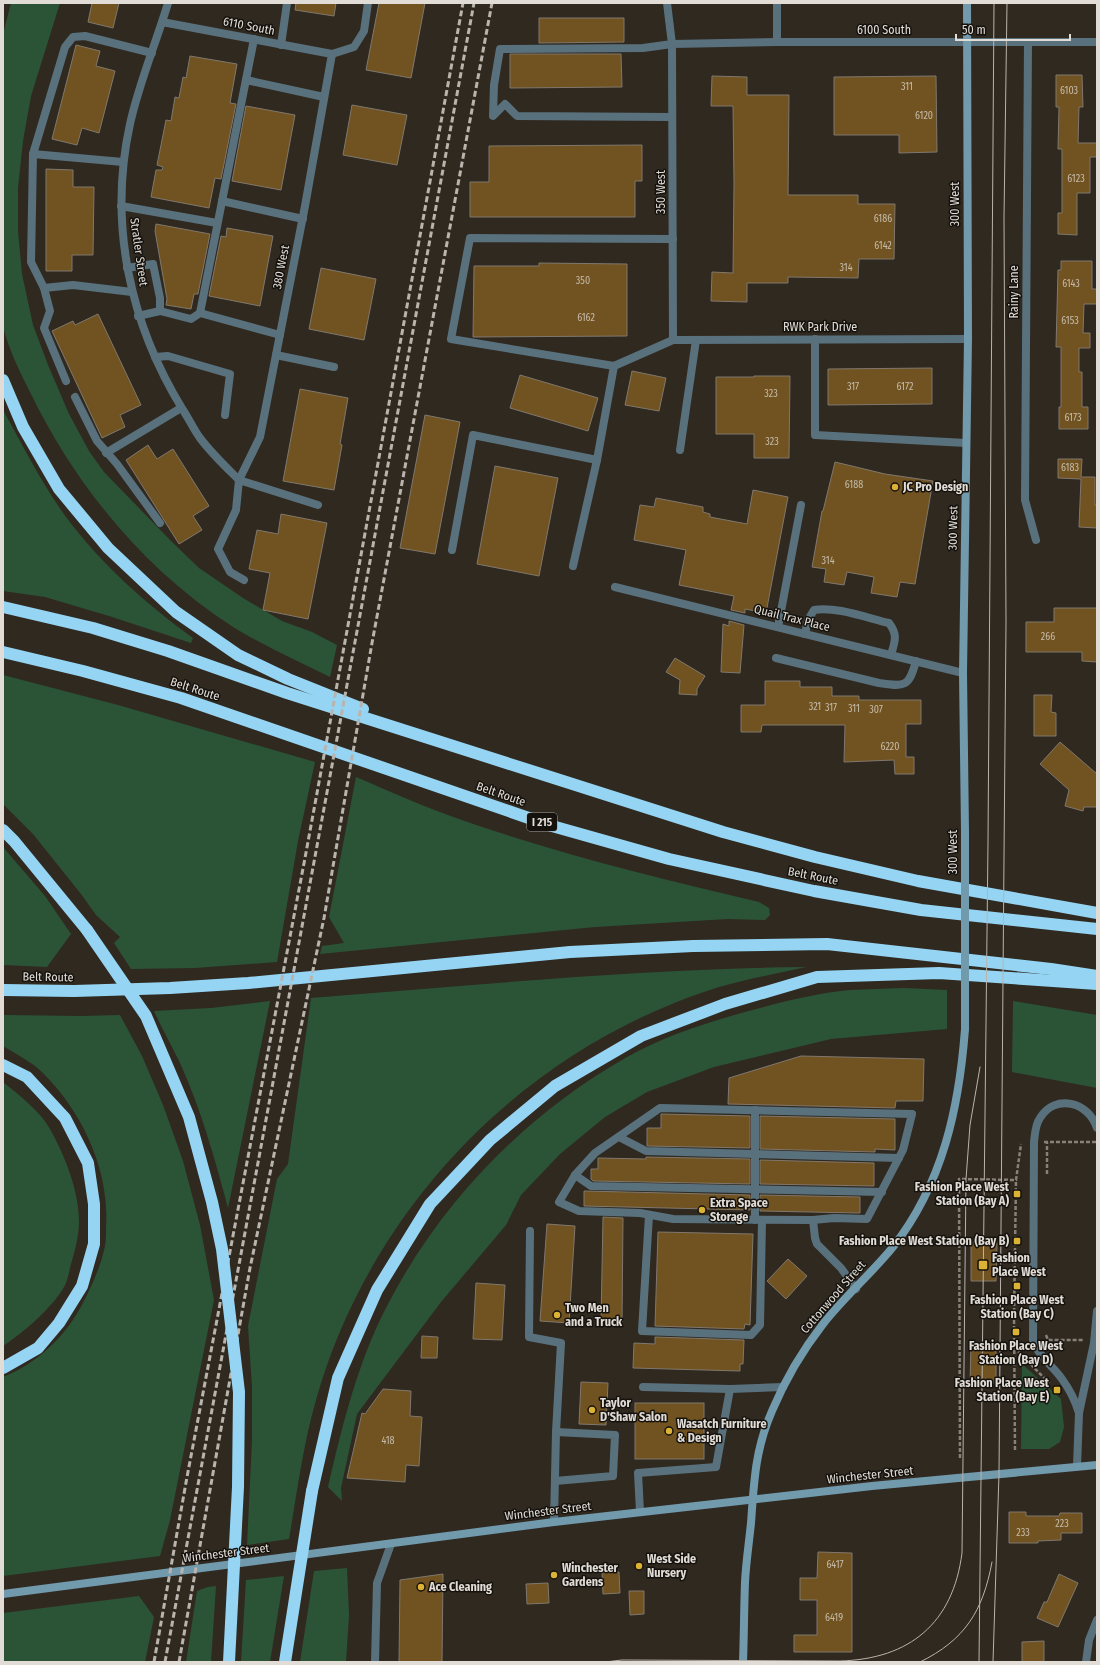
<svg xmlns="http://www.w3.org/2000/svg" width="1100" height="1665" font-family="'Fira Sans Condensed',sans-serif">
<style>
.green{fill:#2b5436}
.building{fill:#715321;stroke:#80786d}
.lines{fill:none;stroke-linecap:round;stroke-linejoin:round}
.path{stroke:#878179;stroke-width:2.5;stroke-dasharray:4 2;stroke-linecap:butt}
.lane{stroke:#59717d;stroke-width:8}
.street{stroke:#59717d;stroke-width:8}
.secondary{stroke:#719aad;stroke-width:8}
.highway{stroke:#95d5f3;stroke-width:12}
.tram{stroke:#b9b4ad;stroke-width:1}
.rail{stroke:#b9b4ad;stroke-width:3;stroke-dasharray:6 3;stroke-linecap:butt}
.secondary-bridge{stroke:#719aad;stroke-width:8}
.highway-bridge{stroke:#95d5f3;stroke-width:12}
.poi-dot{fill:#dbb233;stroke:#15120e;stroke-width:1.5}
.labels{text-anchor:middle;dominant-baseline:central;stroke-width:3;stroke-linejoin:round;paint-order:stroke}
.number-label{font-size:10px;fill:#c5baa9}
.shield{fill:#15120e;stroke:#a49f9a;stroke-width:1}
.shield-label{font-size:11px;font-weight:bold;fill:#e1dcd6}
.street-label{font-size:12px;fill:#e1dcd6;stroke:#15120e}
.poi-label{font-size:12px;font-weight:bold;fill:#e1dcd6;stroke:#15120e;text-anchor:start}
</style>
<rect width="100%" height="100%" fill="#302920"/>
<g class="green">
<path d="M11 3H60L31 96 23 141 18 188V231L22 274 33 325 48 365 69 414 89 451 104 472 170 540 199 568 243 598 282 621 312 632 337 645 330 677C298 661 264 646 233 627 145 570 77 488 31 394 20 372 9 350 3 327V34Z"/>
<path d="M3 410C23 446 42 484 66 517 101 564 146 604 193 638L191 643 109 616 45 597 3 591Z"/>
<path d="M3 675 118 705 315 762 298 841 277 962 195 968 131 969 114 943 120 937 96 915 81 894 33 834 3 804Z"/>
<path d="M356 777C389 791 422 806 456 818 555 853 658 878 759 902L769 908 770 915 765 920 728 919 595 927 320 954 322 946 344 943 329 917Z"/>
<path d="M3 847 45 896 71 934 47 967 3 965Z"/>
<path d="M806 967C771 975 735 981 701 993 516 1057 369 1212 316 1400 303 1445 297 1493 289 1539L247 1545 252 1441V1387L248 1326 277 1179 288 1164 311 998C476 985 641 969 806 967Z"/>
<path d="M904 988 947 990V1029L831 1039 714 1067 647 1092 605 1117 560 1154 521 1195 506 1225 441 1302 357 1414 341 1488 342 1501 328 1487C341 1431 355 1373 380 1320 433 1210 521 1117 627 1057 668 1034 715 1020 760 1008 790 1000 819 993 850 990 868 989 886 989 904 988Z"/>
<path d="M270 1001 228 1208C215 1159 201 1109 180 1063 172 1046 162 1029 154 1011L211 1008Z"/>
<path d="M1013 1001 1097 1015V1088L1012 1072Z"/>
<path d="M3 1015 82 1016 120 1015 142 1056 163 1105 183 1161 200 1225 214 1300 170 1520 160 1556 3 1576V1377C38 1363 66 1336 83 1303 92 1285 101 1266 105 1246 106 1241 106 1234 106 1228 110 1171 83 1113 43 1073 32 1062 16 1054 3 1046Z"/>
<path d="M3 1082C20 1096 39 1110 50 1129 65 1156 79 1191 79 1222 79 1235 75 1251 71 1264 69 1271 68 1281 64 1287 52 1308 23 1333 3 1346Z"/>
<path d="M1022 1364 1061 1399 1064 1427 1060 1442 1049 1449H1021Z"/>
<path d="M347 1568 349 1615 346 1662H300L314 1571Z"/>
<path d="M284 1576 270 1662H241L246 1580Z"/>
<path d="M216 1586 211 1662H186L197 1591 208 1587Z"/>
<path d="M139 1596 154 1617 145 1662H3V1613Z"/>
</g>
<g class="building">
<path d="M92 3H119L113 28 88 22Z"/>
<path d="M296 3H336L334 16 295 10Z"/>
<path d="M379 3H425L411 78 366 70Z"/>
<path d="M539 18H624V42L539 43Z"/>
<path d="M76 45 100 51 96 66 115 71 99 133 82 128 77 145 52 139Z"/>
<path d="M510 54H621L622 87 510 88Z"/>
<path d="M190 56 237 64 230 103 236 104 221 179 215 178 209 208 151 197 156 170H162L163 167 157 165 166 120 171 121 175 97 179 98 183 77 186 78Z"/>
<path d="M1056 75H1082L1083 107H1079L1078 143H1097V157H1090V193H1077V235L1058 234V213H1062V149H1058L1059 107H1056Z"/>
<path d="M712 76 747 77V95H789L788 195H858V204H895L894 259H859L858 278 788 277V283H747V302L711 301 712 272 733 273 734 183 733 106H711Z"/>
<path d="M936 76 937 152 899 153V135H834V77Z"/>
<path d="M352 105 407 115 397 165 343 155Z"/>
<path d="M246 106 295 115 281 190 232 181Z"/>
<path d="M642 145V181H635V217H470V182H489V146Z"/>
<path d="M46 169 73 170V187H94L93 255H72V271H46Z"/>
<path d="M156 224 210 234 198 294H194L191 309 166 305 167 299 155 231Z"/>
<path d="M227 228 273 236 260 306 209 296 221 236 226 237Z"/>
<path d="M1061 261H1092V289H1097V304H1084L1083 333H1090V348H1079V372H1082V407H1088V429H1059V407H1061V347H1056L1058 270H1061Z"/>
<path d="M539 263 627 264V336L473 337 474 266H539Z"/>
<path d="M321 268 376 279 364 340 309 329Z"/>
<path d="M98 314 141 405 120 415 125 427 102 438 52 331 73 321 75 325Z"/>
<path d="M932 368V404L828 405V369Z"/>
<path d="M632 371 666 378 659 411 625 405Z"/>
<path d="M520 375 598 398 588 431 510 408Z"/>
<path d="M754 376H790L789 458H754V434H716V377H754Z"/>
<path d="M300 389 348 398 340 444 342 445 334 490 283 481Z"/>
<path d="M425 415 460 422 435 554 400 548Z"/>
<path d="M148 445 157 459 173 449 209 506 193 516 202 530 179 544 126 460Z"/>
<path d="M1058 459H1082L1081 477H1095V505H1097V528L1079 527 1081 479 1058 478Z"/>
<path d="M835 462 885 474 933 481 915 584 900 582 897 597 871 593 874 577 847 572 844 585 824 582 826 569 812 567 822 511H823Z"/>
<path d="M495 466 558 478 539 576 477 564Z"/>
<path d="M753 490 788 497 766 613 745 609V613L731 610 734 596 679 585 686 550 634 540 640 505 654 507 656 498 703 507V512L710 514V517L747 524Z"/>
<path d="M281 514 327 523 308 619 263 610 270 573 249 569 257 530 278 534Z"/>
<path d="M1054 608H1097V662L1082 661V652H1026V622H1054Z"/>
<path d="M729 621 744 625 740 673 721 672 723 624 729 626Z"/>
<path d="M675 658 705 676 697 689V695L679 694 680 680 666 672Z"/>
<path d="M765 681H800V687H832V696H859V700H921V724H906V757H914V774H895L894 760 844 762 845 725H762L761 732H741V705H765Z"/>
<path d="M1034 695H1052L1051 712 1056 713V736H1034Z"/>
<path d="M1060 742 1097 774V807H1084L1083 811 1065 806 1069 790 1040 764Z"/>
<path d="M801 1056 924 1059 923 1101H896L895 1108 728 1104 729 1078Z"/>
<path d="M661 1114 750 1116V1148L647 1146V1128H661Z"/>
<path d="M760 1116 895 1119V1150L875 1149V1152L760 1149Z"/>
<path d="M646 1157 750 1159V1184L593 1181 591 1179V1169H598V1158L646 1159Z"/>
<path d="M760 1160 874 1163V1186L760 1184Z"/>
<path d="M584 1191 750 1195V1210L584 1206Z"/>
<path d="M760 1195 860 1197V1213L760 1211Z"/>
<path d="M603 1217 623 1218 622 1322H601Z"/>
<path d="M547 1224 575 1226 569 1323 540 1321Z"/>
<path d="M658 1232 753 1234 750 1325 745 1324 744 1329 655 1326Z"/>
<path d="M971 1242 997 1243 996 1281H971Z"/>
<path d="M788 1259 807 1276 786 1299 767 1281Z"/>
<path d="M476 1283 505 1285 502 1340 473 1339Z"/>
<path d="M422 1336 438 1337 437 1358H421Z"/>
<path d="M655 1337 744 1340 743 1364H740V1371L633 1368 634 1343 655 1344Z"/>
<path d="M971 1344H996V1383L970 1382Z"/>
<path d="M581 1382 608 1383 606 1425 579 1424Z"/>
<path d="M383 1389 411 1391 410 1416 422 1417 419 1466 406 1465 405 1482 347 1478 362 1413 365 1414Z"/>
<rect x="635" y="1403" width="69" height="56"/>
<path d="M1009 1512H1026V1516H1059L1060 1513H1082V1533H1061V1540L1038 1541V1543H1009Z"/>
<path d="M818 1552 852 1553V1652H794V1635H817V1600H800V1578H817Z"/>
<path d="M602 1572H619L620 1593 603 1594Z"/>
<path d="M443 1574 442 1662H399L400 1580Z"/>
<path d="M1059 1574 1078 1583 1058 1627 1037 1618 1044 1602H1047Z"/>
<path d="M548 1583 549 1603 527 1604 526 1584Z"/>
<path d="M629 1591H644V1614L630 1615Z"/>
<path d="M1044 1641V1662H1022V1642Z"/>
</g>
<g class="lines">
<g class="path">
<path d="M1044 1142H1097"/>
<path d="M1047 1174V1142"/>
<path d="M1046 1335 1048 1340H1083"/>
<path d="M1014 1347 1049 1383"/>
<path d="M1015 1450 1014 1317 1016 1180"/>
<path d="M960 1458 959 1179 1016 1180 1021 1144"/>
</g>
<g class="lane">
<path d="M667 3 672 44 643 48 500 49 494 85 493 116 505 104 517 116 672 117"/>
<path d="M777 3V42"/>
<path d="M281 45 287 3"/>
<path d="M332 54 354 47 364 31 368 3"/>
<path d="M246 80 324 97"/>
<path d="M33 154 65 47 73 37 85 36 152 53"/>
<path d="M123 162 33 154 31 262 44 288 73 285 132 292"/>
<path d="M222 201 303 219"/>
<path d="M121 206 217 223"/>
<path d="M673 239 470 238 451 339 614 366 673 340"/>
<path d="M127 268 153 264 160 298V311L191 319 200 313 254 39"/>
<path d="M44 288 50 311 44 328 66 381"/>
<path d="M200 313 280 335"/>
<path d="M138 316 160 311"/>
<path d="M815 339V435L966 443"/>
<path d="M276 355 334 367"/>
<path d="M155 357 168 356 230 374 225 415"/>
<path d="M75 397 97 441 117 464 160 523"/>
<path d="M680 450 696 340"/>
<path d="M106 453 181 408"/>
<path d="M452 550 473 435 597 460 614 366"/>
<path d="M573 566 597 460"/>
<path d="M244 580 230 572 218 549 236 510 239 480 318 505"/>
<path d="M778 627 801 505"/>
<path d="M805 634 808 620 814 610C836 606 867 618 889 623 898 635 895 641 891 655"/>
<path d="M776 658 879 683C905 687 909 687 916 661"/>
<path d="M619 1137 646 1151 899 1158"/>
<path d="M575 1175 591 1186 882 1192"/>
<path d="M649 1215 642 1331 751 1335 760 1325 762 1221"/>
<path d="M755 1220V1110"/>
<path d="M813 1220 834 1218 867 1219 903 1150 912 1114 660 1108 595 1153 575 1175 559 1202 579 1211 640 1213 673 1219 813 1220 815 1238 817 1244 841 1268 856 1289"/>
<path d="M530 1231 529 1337 561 1343 556 1432 554 1522"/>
<path d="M643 1387 730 1389 783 1387"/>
<path d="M1079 1413C1075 1400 1070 1390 1062 1379 1053 1366 1039 1357 1033 1341L1034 1142C1035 1134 1035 1125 1040 1118 1055 1093 1089 1102 1097 1128"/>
<path d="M1077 1466 1079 1413 1094 1343 1097 1311"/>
<path d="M555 1481 613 1476 615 1435 556 1432"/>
<path d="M640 1512 638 1473 716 1467 730 1389"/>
<path d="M375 1662 377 1583 391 1544"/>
</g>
<g class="street">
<path d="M162 22 332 54 305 206 260 437 239 480C226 467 212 454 200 438 194 430 189 419 183 410 130 324 108 224 130 124 139 83 156 43 168 3"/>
<path d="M1028 42 1025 500 1036 540"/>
<path d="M968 339 673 340 672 44 777 42H1097"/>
<path d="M615 587 963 673"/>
<path d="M1086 1662 1089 1640 1097 1620"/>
</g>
<g class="secondary">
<path d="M965 832 963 673 968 339 967 3"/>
<path d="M3 1594 554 1522 872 1486 1097 1465"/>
<path d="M743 1662C744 1635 744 1609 745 1582 746 1562 749 1543 751 1523 754 1482 755 1450 772 1411 785 1380 802 1351 823 1324 844 1297 871 1274 893 1247 943 1183 959 1108 965 1029"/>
</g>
<g class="highway">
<path d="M3 380 23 427 59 489 108 548 176 612 238 655 288 679 363 709"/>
<path d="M3 607 93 628 168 651 287 693 723 832 815 857 918 881 1097 913"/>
<path d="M3 652 83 671 181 698 552 826 669 859 814 891 921 910 1097 929"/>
<path d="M3 830 14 841 87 930"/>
<path d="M3 990 74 991 170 988 248 983 570 952 693 946 827 944 1051 969 1097 976"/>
<path d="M3 1065 27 1077 65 1118 88 1163 94 1204V1244L82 1286 59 1323 38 1348 3 1368"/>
<path d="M312 1491 338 1378 377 1290 430 1204 490 1140 555 1086 641 1036 725 1004 817 977 939 973 1097 984"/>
</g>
<g class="tram">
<path d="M605 1662 622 1660 840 1661C910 1659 953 1623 962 1553L966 1179 970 1125 980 1067"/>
<path d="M920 1662C965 1640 983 1611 992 1562"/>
<path d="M979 1662 988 842 994 3"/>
<path d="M993 1662 999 1474 1004 857 1006 622 1004 217 1007 3"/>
</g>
<g class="rail">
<path d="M154 1662 187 1477 305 858 463 3"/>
<path d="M165 1662 474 3"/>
<path d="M179 1662 250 1268 324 918 372 643 492 3"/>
</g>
<path class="secondary-bridge" d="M965 1029V832"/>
<g class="highway-bridge">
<path d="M87 930 146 1016 189 1117 212 1202 222 1249 239 1392 238 1487 229 1662"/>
<path d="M285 1662 312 1491"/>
</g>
</g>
<g class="poi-dot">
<circle cx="895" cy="487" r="4"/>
<rect x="1013" y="1190" width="8" height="8" rx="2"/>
<circle cx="702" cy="1210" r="4"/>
<rect x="1013" y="1237" width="8" height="8" rx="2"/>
<rect x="978" y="1260" width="10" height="10" rx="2"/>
<rect x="1013" y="1282" width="8" height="8" rx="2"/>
<circle cx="557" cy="1315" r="4"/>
<rect x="1012" y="1328" width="8" height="8" rx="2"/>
<rect x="1053" y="1386" width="8" height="8" rx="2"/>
<circle cx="592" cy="1410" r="4"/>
<circle cx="669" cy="1431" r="4"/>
<circle cx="639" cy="1566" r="4"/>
<circle cx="554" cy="1575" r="4"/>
<circle cx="421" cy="1587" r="4"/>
</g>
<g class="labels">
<g class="number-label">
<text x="907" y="87">311</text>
<text x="1069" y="91">6103</text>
<text x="924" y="116">6120</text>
<text x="1076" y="179">6123</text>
<text x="883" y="219">6186</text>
<text x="883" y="246">6142</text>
<text x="846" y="268">314</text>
<text x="583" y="281">350</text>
<text x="1071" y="284">6143</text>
<text x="586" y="318">6162</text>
<text x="1070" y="321">6153</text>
<text x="853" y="387">317</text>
<text x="905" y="387">6172</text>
<text x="771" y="394">323</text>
<text x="1073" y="418">6173</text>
<text x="772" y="442">323</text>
<text x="1070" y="468">6183</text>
<text x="854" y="485">6188</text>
<text x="828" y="561">314</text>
<text x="1048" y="637">266</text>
<text x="815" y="707">321</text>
<text x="831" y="708">317</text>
<text x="854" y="709">311</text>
<text x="876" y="710">307</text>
<text x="890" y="747">6220</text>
<text x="388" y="1441">418</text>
<text x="1062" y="1524">223</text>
<text x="1023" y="1533">233</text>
<text x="835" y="1565">6417</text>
<text x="834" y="1618">6419</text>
</g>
<rect class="shield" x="527" y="813" width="30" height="18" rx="3"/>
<g class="shield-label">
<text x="542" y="822">I 215</text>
</g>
<g class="street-label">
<text transform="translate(249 26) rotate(11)">6110 South</text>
<text x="884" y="30">6100 South</text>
<text transform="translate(661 192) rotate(-90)">350 West</text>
<text transform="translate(955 204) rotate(-90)">300 West</text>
<text transform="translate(139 252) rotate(82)">Stratler Street</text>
<text transform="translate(281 267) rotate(-79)">380 West</text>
<text transform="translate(1014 292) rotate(-90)">Rainy Lane</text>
<text x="820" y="327">RWK Park Drive</text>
<text transform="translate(953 528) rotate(-89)">300 West</text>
<text transform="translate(792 618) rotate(14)">Quail Trax Place</text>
<text transform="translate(195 689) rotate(18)">Belt Route</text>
<text transform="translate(501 794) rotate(19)">Belt Route</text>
<text transform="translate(953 852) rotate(-90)">300 West</text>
<text transform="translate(813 876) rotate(11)">Belt Route</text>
<text transform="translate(48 977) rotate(1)">Belt Route</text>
<text transform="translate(833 1297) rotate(-49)">Cottonwood Street</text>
<text transform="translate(870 1475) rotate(-6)">Winchester Street</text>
<text transform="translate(548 1511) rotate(-7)">Winchester Street</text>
<text transform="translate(226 1553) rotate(-7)">Winchester Street</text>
</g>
<g class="poi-label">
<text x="903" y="487">JC Pro Design</text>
<text x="1009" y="1187" text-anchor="end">Fashion Place West<tspan x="1009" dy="14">Station (Bay A)</tspan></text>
<text x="710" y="1203">Extra Space<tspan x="710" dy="14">Storage</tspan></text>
<text x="1009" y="1241" text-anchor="end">Fashion Place West Station (Bay B)</text>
<text x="992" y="1258">Fashion<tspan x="992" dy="14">Place West</tspan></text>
<text x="1017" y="1300" text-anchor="middle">Fashion Place West<tspan x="1017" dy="14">Station (Bay C)</tspan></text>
<text x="565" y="1308">Two Men<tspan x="565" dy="14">and a Truck</tspan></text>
<text x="1016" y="1346" text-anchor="middle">Fashion Place West<tspan x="1016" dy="14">Station (Bay D)</tspan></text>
<text x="1049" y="1383" text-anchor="end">Fashion Place West<tspan x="1049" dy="14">Station (Bay E)</tspan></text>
<text x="600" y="1403">Taylor<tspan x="600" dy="14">D'Shaw Salon</tspan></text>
<text x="677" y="1424">Wasatch Furniture<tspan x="677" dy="14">&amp; Design</tspan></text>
<text x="647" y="1559">West Side<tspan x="647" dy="14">Nursery</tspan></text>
<text x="562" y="1568">Winchester<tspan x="562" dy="14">Gardens</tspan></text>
<text x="429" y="1587">Ace Cleaning</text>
</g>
</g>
<rect width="1100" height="1665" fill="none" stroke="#e1dcd6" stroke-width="8"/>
<path d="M956 34v6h114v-6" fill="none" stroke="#e1dcd6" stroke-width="2"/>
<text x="962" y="34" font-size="12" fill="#e1dcd6" stroke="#15120e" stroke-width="3" paint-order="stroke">50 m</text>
</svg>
